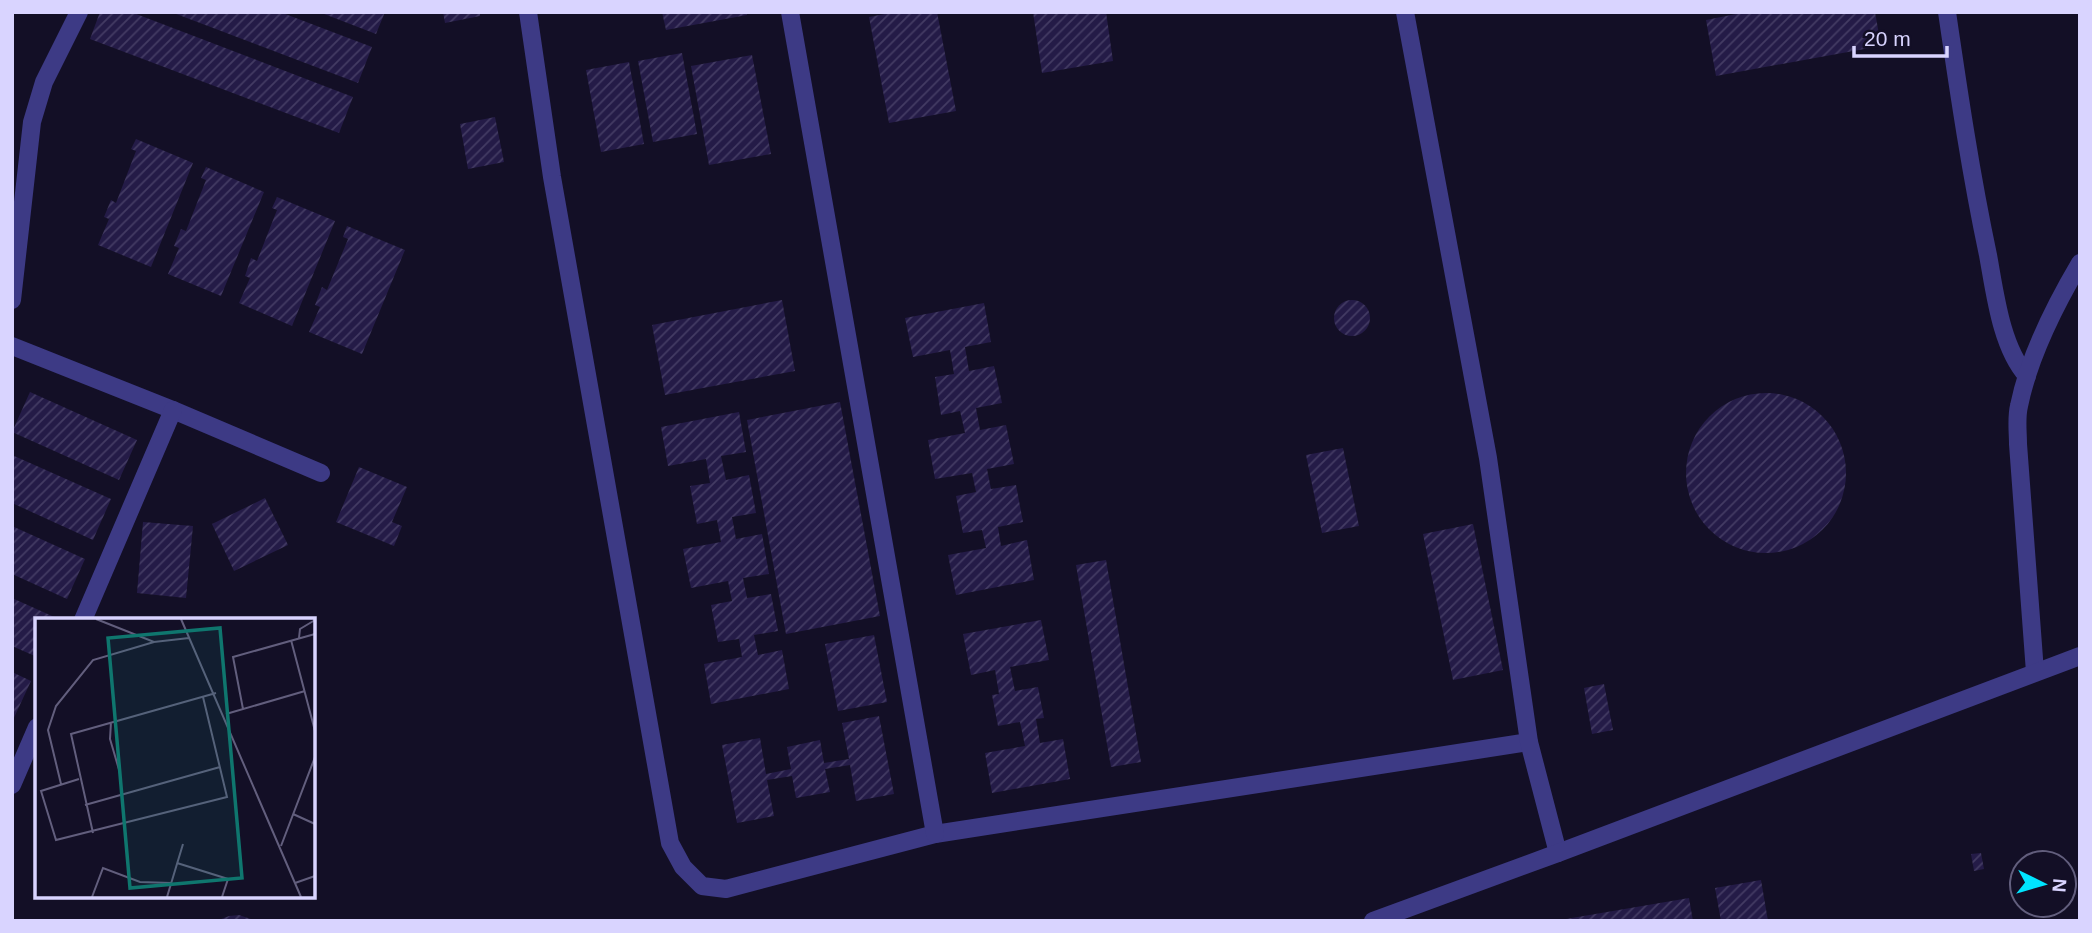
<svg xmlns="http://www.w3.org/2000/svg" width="2092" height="933" font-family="Arial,sans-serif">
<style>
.building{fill:url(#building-hatch)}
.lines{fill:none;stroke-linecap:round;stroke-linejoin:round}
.minor{stroke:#3d3a85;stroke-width:18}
.inset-road{fill:none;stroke:#625e7d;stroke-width:2}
.view{fill:#0f766e;fill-opacity:0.15;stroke:#0f766e;stroke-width:3.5}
.inset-edge{fill:none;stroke:#d9d4ff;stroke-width:3.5}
</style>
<defs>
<pattern id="building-hatch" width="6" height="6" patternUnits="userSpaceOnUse" patternTransform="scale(1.75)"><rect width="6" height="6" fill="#241b47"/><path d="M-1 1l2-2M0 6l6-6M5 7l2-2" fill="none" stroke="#433b63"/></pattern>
</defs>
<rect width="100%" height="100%" fill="#130f26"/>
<g class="building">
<path d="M100 12H131L353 97 339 133 90 39Z"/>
<path d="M171 12H280L372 47 358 83Z"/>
<path d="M319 12H385L376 34Z"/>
<path d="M443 12H480V16L445 23Z"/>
<path d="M662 12H747V15L666 30Z"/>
<path d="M895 12H937L956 111 889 123 869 17Z"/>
<path d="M1033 12H1106L1113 61 1042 73Z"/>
<path d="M1746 12H1875L1881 46 1716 76 1706 20Z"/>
<path d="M682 53 697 134 653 142 638 61Z"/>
<path d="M752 55 771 154 709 165 691 66Z"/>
<path d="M629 62 644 144 601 152 586 70Z"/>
<path d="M495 117 504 162 468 169 460 124Z"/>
<path d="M136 139 193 163 151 267 98 245 109 219 104 217 111 200 116 203 136 151 131 149Z"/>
<path d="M206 167 264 192 221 296 168 274 179 248 174 246 181 229 186 231 206 180 201 178Z"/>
<path d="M277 197 335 221 292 326 239 303 250 278 245 276 251 258 257 261 277 210 272 208Z"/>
<path d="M347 226 405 250 362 354 309 332 320 307 315 305 322 287 327 290 348 239 343 237Z"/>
<circle cx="1352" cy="318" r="18"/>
<path d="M782 300 795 371 665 395 652 325Z"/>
<path d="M984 303 991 342 965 347 969 371 994 366 1002 403 976 408 980 430 1006 425 1014 464 987 469 991 489 1016 485 1023 522 998 527 1001 546 1027 540 1034 580 956 595 948 555 986 548 982 530 963 533 956 496 976 492 972 473 935 479 928 440 965 433 960 411 941 415 935 377 954 374 950 350 913 357 905 318Z"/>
<path d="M30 392 137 440 119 480 12 432Z"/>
<circle cx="1766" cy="473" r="80"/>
<path d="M840 402 880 616 786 634 747 420Z"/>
<path d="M739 412 746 452 721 456 726 480 749 475 756 513 732 517 736 539 762 534 769 574 743 578 747 598 771 594 778 631 754 635 758 655 782 650 789 689 711 704 704 664 742 657 739 639 718 642 711 605 732 601 728 581 691 588 683 549 721 542 717 520 697 524 690 486 710 483 706 459 668 466 661 427Z"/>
<path d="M1343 448 1359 526 1322 533 1306 455Z"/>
<path d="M12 455 111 499 93 540 12 503Z"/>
<path d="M359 467 407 487 392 522 402 526 394 546 336 522Z"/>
<path d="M265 498 288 545 234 571 212 524Z"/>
<path d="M143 522 193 526 186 598 137 593Z"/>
<path d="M1473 524 1503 670 1453 680 1423 534Z"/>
<path d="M12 526 85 559 67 599 12 574Z"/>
<path d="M1106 560 1141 762 1111 767 1076 565Z"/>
<path d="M12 598 61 620H37V657L12 646Z"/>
<path d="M1041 620 1049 660 1010 667 1015 691 1038 687 1044 718 1036 719 1040 743 1063 739 1070 779 992 793 985 753 1025 746 1020 722 998 726 992 695 999 694 995 670 971 675 963 634Z"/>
<path d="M874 635 887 702 838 711 825 644Z"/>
<path d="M12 672 31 681 12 722Z"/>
<path d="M1604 684 1613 730 1592 734 1584 688Z"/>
<path d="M879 716 894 794 856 801 850 765 825 769 830 792 796 798 792 776 767 780 774 816 737 823 722 745 760 738 766 774 791 769 787 747 820 740 824 763 849 759 842 723Z"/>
<path d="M1981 853 1984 869 1974 871 1971 854Z"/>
<path d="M1761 880 1768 921H1721L1715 888Z"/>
<path d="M1689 898 1693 921H1566V919Z"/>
<path d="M239 915 257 921H216L229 916Z"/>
</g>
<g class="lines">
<g class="minor">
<path d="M528 12 552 177 670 843 683 867 702 886 726 889 935 834 1529 742"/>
<path d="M790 12 935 834"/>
<path d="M1405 12 1488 458 1529 742 1558 853"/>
<path d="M1947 12C1959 94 1971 175 1988 255 1995 293 2001 347 2027 376"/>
<path d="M12 300 32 122 44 82 79 12"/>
<path d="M12 346 173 410 321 473"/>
<path d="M83 620 173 410"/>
<path d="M2035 672 2018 444C2018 432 2016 418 2019 406 2029 356 2054 307 2080 263"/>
<path d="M12 785 37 727"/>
<path d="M1373 921 1558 853 2080 656"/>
</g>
</g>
<g transform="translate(35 618)">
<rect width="280" height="280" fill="#130f26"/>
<path class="inset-road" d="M61 1 119 24 154 20M146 1 266 279M264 20 265 11 280 2M256 22 280 113M208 91 198 39 280 16M191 96 270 73M76 104 75 121 85 155M44 161 6 173 21 222 192 179 168 79M26 166 13 112 21 88 58 42 119 24M50 187 185 149M258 196 280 206M58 215 36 116 181 75M0 218V249M246 228 280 139M142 245 193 261 187 279M260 265 280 258M57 279 68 250 105 264 136 265M132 279 148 226"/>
<path class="view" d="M185 10 207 260 95 270 73 20Z"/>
<rect width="280" height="280" class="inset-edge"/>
</g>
<rect width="2092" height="933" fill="none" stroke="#d9d4ff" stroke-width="28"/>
<g transform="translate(2043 884) rotate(95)"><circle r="33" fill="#130f26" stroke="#625e7d" stroke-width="2"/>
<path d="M0-5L12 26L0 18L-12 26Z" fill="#00e5ff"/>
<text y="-10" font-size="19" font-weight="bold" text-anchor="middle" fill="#d9d4ff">N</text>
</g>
<path d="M1854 46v10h93v-10" fill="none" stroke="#d9d4ff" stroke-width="3.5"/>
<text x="1864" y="46" font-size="21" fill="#d9d4ff" stroke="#130f26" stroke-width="5" paint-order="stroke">20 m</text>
</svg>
